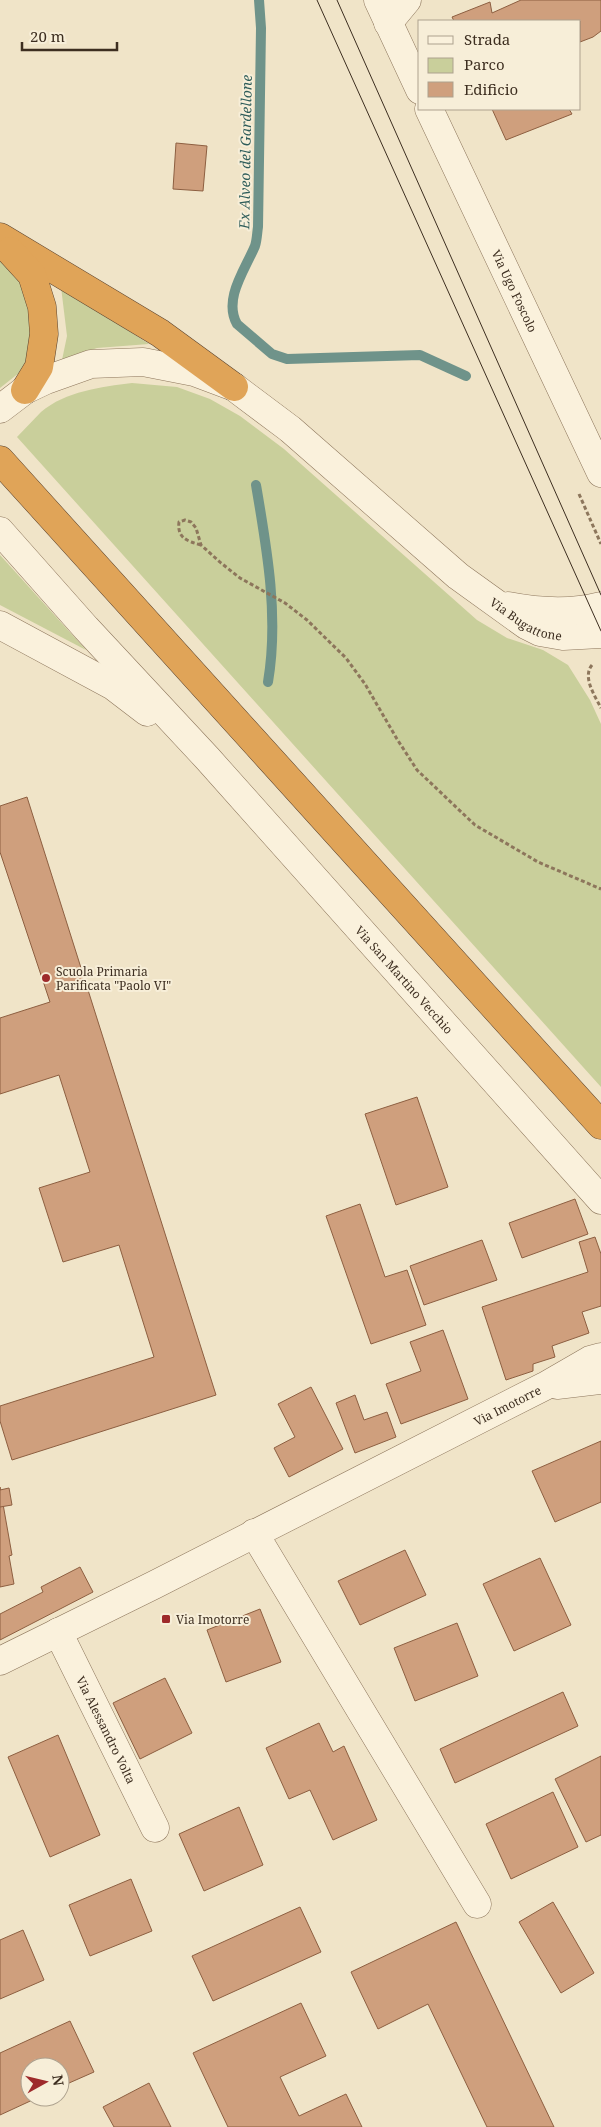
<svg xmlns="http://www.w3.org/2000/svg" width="601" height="2127" font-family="'Noto Serif',serif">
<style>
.green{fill:#c9cf9b}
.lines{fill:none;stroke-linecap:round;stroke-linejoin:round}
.stream{stroke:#6f938a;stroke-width:10}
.building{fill:#cf9f7d;stroke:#8d5f41}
.minor-casing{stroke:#8d765c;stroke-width:29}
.highway-casing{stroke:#5b4430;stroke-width:29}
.path{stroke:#8d765c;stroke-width:3;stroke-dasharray:4 2.5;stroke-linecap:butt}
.minor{stroke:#faf1dc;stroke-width:28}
.highway{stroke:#e0a458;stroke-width:28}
.tram{stroke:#3d2e20;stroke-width:1}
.poi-dot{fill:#9e2a2b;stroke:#f7eed8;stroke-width:2}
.labels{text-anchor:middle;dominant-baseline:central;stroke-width:4;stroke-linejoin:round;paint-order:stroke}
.street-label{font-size:12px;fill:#3d2e20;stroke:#f7eed8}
.poi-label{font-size:12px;fill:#3d2e20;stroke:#f7eed8;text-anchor:start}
.water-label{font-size:14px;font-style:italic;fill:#2f5d5a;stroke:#f7eed8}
</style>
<rect width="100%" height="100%" fill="#f0e4c8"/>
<g class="green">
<path d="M0 253 15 272 25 290 33 329 29 365 0 388Z"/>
<path d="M61 287 149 344 97 348 62 360 67 336Z"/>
<path d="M132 383 177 387 210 399 240 416 284 449 477 620 507 638 543 650 568 665 590 700 601 724V1087L17 437C25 429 33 420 41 412 66 391 101 387 132 383Z"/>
<path d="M0 555 86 650 0 605Z"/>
</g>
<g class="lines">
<g class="stream">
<path d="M259 0 261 28 258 227C257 233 257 240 255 246 245 270 223 299 237 324L272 354 287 359 420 355 466 376"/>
<path d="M256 485C267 549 279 617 268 682"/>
</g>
</g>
<g class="building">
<path d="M521 0H601V31L593 37 580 42V21H454L452 17 490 2 492 13Z"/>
<path d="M492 109H569L572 114 506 140Z"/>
<path d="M176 143 207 146 203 191 173 189Z"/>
<path d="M27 797 216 1395 12 1460 0 1421V1406L154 1357 119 1245 63 1262 39 1188 90 1172 59 1075 0 1094V1018L50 1002 0 852V806Z"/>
<path d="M417 1097 448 1187 396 1205 365 1114Z"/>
<path d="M575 1199 588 1234 522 1258 509 1223Z"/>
<path d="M360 1204 385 1277 407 1270 426 1325 371 1344 326 1216Z"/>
<path d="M595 1237 601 1254V1306L582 1312 589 1333 552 1346 555 1357 533 1364V1371L506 1380 482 1307 588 1272 579 1242Z"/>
<path d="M482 1240 497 1280 424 1305 410 1266Z"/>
<path d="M443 1330 468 1399 401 1424 386 1384 421 1371 410 1342Z"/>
<path d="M311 1387 343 1449 289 1477 274 1448 295 1437 278 1404Z"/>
<path d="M355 1395 364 1420 387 1412 396 1437 355 1453 336 1403Z"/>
<path d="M601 1441V1502L555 1522 532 1471Z"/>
<path d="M0 1487 12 1555 9 1556 14 1584 0 1587Z"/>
<path d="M9 1488 12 1505 0 1507V1490Z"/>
<path d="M405 1550 426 1595 360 1625 338 1581Z"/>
<path d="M540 1558 571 1625 514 1651 483 1584Z"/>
<path d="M80 1567 93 1592 0 1640V1614L43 1592 41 1587Z"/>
<path d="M260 1609 281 1662 226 1682 207 1630Z"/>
<path d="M457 1623 478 1676 415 1701 394 1648Z"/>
<path d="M165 1678 192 1733 140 1759 113 1703Z"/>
<path d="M563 1692 578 1726 455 1783 440 1749Z"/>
<path d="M319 1723 333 1752 344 1746 377 1820 333 1840 310 1790 289 1799 266 1748Z"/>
<path d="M58 1735 100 1835 50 1857 8 1757Z"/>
<path d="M601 1756V1835L586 1842 555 1779Z"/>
<path d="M553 1792 578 1847 511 1879 486 1824Z"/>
<path d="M239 1807 263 1865 204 1891 179 1834Z"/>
<path d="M131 1879 152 1931 90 1956 69 1905Z"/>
<path d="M553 1902 594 1973 561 1993 519 1922Z"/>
<path d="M300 1907 321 1952 213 2001 192 1956Z"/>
<path d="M456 1922 554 2127H487L428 2004 378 2029 351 1972Z"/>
<path d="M23 1930 44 1980 0 1999V1940Z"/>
<path d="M301 2003 326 2056 280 2077 299 2116 346 2094 362 2127H228L193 2053Z"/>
<path d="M70 2021 94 2072 60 2087V2067H30V2097H39L0 2115V2053Z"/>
<path d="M149 2083 171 2127H114L103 2107Z"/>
</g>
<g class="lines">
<g class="minor-casing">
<g id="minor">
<path d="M378 0 420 90"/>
<path d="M388 23 407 0"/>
<path id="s1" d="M429 109 601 473"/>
<path id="s2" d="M0 409 25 390 46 380 91 364 143 362 194 372 234 387 290 429 458 576 526 625 540 632 563 636 601 634"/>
<path id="s3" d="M0 531 86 628 208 759 601 1200"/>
<path d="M508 606C539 612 570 614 601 606"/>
<path d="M0 625 113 686 147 712"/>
<path d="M557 1385 601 1380"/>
<path d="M254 1533 477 1904"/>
<path id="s4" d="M58 1632 155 1828"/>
<path id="s5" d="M0 1661 154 1585 545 1386 590 1360 601 1357"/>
</g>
</g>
<g class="highway-casing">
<g id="highway">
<path d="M0 237 160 333 234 387"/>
<path d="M10 251 32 275 42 307 44 334 39 367 25 390"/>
<path d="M0 460 601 1125"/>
</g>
</g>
<g class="path">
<path d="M579 494 601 544"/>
<path d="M201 545C187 541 177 538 179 522L185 520 191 522 196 528 201 545 221 563 240 578 285 603 307 620 346 658 365 684 397 739 417 770 475 825 538 862 601 889"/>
<path d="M592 665C582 677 595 696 601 708"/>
</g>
<use href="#minor" class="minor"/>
<use href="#highway" class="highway"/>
<g class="tram">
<path d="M317 0 601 631"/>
<path d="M337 0 601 595"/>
</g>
</g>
<g class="poi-dot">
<circle cx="46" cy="978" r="5"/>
<rect x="161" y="1614" width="10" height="10" rx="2.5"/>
</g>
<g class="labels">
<g class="street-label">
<text stroke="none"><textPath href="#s1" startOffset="201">Via Ugo Foscolo</textPath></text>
<text stroke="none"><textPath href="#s2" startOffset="624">Via Bugattone</textPath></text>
<text stroke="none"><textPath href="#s3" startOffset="604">Via San Martino Vecchio</textPath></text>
<text stroke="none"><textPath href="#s5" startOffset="568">Via Imotorre</textPath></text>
<text stroke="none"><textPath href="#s4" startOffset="109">Via Alessandro Volta</textPath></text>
</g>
<g class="poi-label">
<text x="56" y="971">Scuola Primaria<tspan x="56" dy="14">Parificata "Paolo VI"</tspan></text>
<text x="176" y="1619">Via Imotorre</text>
</g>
<g class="water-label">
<text transform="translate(245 152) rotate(-89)">Ex Alveo del Gardellone</text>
</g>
</g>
<rect x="418" y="20" width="162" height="90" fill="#f7eed8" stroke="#ada18e"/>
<rect x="428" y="36" width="25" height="8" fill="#faf1dc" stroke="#ada18e"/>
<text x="464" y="45" font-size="15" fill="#3d2e20">Strada</text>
<rect x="428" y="58" width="25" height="15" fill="#c9cf9b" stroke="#ada18e"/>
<text x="464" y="70" font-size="15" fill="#3d2e20">Parco</text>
<rect x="428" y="82" width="25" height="15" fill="#cf9f7d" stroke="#ada18e"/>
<text x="464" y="95" font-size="15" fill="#3d2e20">Edificio</text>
<g transform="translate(45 2082) rotate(82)"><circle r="24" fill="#f7eed8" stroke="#ada18e"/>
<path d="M0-4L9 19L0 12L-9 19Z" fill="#9e2a2b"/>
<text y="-8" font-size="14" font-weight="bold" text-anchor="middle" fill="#3d2e20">N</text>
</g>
<path d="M22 42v8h95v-8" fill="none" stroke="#3d2e20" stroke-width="2.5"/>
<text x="30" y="42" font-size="15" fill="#3d2e20" stroke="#f7eed8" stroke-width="4" paint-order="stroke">20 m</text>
</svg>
